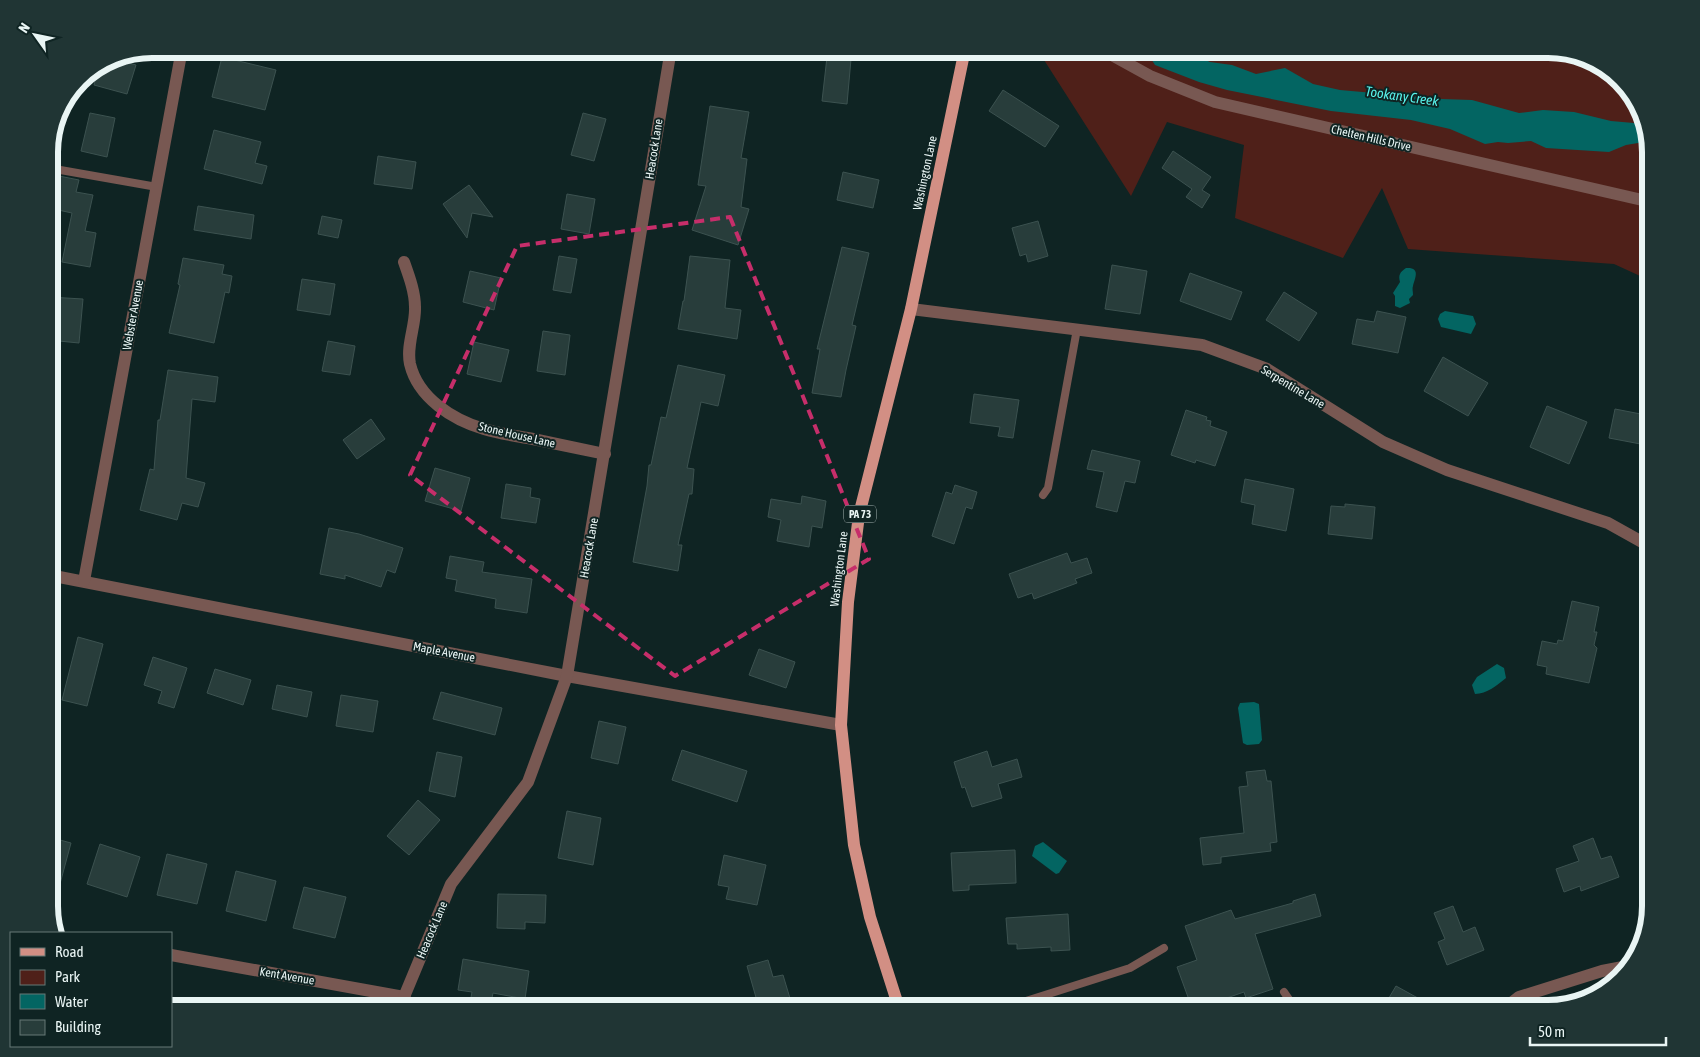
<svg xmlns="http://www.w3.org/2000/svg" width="1700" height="1057" font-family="'Asap Condensed',sans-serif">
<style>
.green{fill:#4f2019}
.water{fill:#036562}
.building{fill:#283d3b;stroke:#3c5250}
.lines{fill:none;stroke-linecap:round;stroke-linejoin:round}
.service{stroke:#785852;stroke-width:8}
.minor{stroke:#785852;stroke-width:12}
.primary{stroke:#d28f84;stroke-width:12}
.marked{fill:none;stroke:#c62e6a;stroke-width:4;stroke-dasharray:10 6;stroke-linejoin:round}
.labels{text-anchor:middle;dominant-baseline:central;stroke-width:4;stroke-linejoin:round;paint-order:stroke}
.shield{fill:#0f2423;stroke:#a8b6b5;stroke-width:1}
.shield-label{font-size:11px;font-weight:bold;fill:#e9f5f4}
.street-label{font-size:12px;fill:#e9f5f4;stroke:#0f2423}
.water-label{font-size:14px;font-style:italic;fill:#58f1ea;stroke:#0f2423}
.rim{fill:none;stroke:#e9f5f4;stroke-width:6}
</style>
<rect width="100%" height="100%" fill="#0f2423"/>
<path class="green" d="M1037 49H1548L1600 63 1637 100 1651 145V281L1614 264 1408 249 1382 188 1343 258 1235 218 1244 145 1167 122 1131 196Z"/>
<g class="water">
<path d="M1145 49H1182L1210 62 1232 65 1256 74 1285 68 1313 84 1340 90 1441 99 1472 100 1519 113 1543 110 1574 112 1611 121 1645 124 1650 141 1626 145 1609 152 1546 148 1531 141 1508 143 1498 142 1485 144 1450 129 1411 120 1331 111 1227 90 1199 82 1155 65Z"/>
<path d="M1406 268C1421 267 1415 278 1413 286 1412 288 1413 292 1413 295L1409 299 1410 303 1400 308 1395 306V296L1393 293 1400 282C1398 275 1400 272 1406 268Z"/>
<path d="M1445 311 1473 316 1476 324 1471 334 1441 327 1438 319 1440 314Z"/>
<path d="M1497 664 1504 668 1506 678C1497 685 1487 694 1475 694L1472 685 1477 677Z"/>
<path d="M1254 702 1259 704 1262 740 1259 744 1247 745 1243 743 1238 708 1240 703Z"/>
<path d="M1043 842 1067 861 1059 873 1056 874 1032 856 1035 846Z"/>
</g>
<g class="building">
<path d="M222 57 276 70 265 110 212 97Z"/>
<path d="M827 57 851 59 847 104 822 101Z"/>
<path d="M111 58 136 65 127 94 94 85 99 66Z"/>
<path d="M1003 90 1059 126 1045 147 989 111Z"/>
<path d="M710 106 749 112 741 158 747 159 741 207 749 209 738 245 692 230 706 186 698 185Z"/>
<path d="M90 113 115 118 107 157 81 151Z"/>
<path d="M583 113 606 119 594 161 571 155Z"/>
<path d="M214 130 261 142 255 163 267 166 262 184 204 169Z"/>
<path d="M1173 151 1211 177 1202 190 1210 195 1202 208 1186 197 1192 189 1162 168Z"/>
<path d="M378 156 416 162 412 189 374 184Z"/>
<path d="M843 172 879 180 873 208 837 200Z"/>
<path d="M49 174 79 180 76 192 93 195 85 231 96 233 90 267 62 262 72 213 49 208Z"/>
<path d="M469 185 493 217 472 213 467 238 443 204Z"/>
<path d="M567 194 595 199 589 234 561 229Z"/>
<path d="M198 206 254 215 251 239 194 230Z"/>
<path d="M322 216 342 220 338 238 318 234Z"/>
<path d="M1038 221 1048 256 1028 262 1026 254 1020 256 1012 228Z"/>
<path d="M842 247 869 253 852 325 856 326 846 370 841 397 812 393 820 349H817Z"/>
<path d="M559 256 577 259 571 293 553 290Z"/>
<path d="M690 256 730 260 725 308 741 310 737 339 678 329 683 301H684Z"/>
<path d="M183 258 224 265 222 274 232 276 229 293 225 292 214 343 169 333 180 285 178 284Z"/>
<path d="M1112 265 1147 271 1140 314 1105 309Z"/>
<path d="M470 271 501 278 494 310 463 302Z"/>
<path d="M1190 273 1242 292 1231 320 1180 301Z"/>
<path d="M302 279 335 284 330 315 297 310Z"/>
<path d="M1284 292 1317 313 1299 341 1266 320Z"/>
<path d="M49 297 83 299 79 343 49 340Z"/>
<path d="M1377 311 1406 317 1398 353 1352 344 1357 319 1374 322Z"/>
<path d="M543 331 570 335 565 375 537 371Z"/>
<path d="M328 341 355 346 350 375 322 371Z"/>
<path d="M474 342 509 350 501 382 467 374Z"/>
<path d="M1443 357 1488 383 1468 416 1424 391Z"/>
<path d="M678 365 725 375 718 406 701 402 687 468 694 469 692 494H689L678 545H682L678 571 633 562 647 486 649 465H651L661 417 666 418Z"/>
<path d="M168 370 218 377 215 402 192 399 186 478 205 483 198 507 182 503 177 520 140 510 150 469 154 470 158 420H160Z"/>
<path d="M974 394 1019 400 1013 438 998 436 1000 427 970 423Z"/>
<path d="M1547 406 1587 422 1569 464 1530 447Z"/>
<path d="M1615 409 1651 416V446L1609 438Z"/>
<path d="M1186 410 1207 417 1206 420 1211 421 1210 426 1227 432 1215 466 1196 460 1195 463 1171 455Z"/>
<path d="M371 419 385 439 357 459 343 440Z"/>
<path d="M1092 450 1140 461 1135 483 1125 481 1117 512 1096 507 1104 472 1087 469Z"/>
<path d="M435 468 470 478 461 511 425 501Z"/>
<path d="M1245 479 1294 489 1286 531 1252 524 1255 505 1241 502Z"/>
<path d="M506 484 531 488 530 497 540 499 536 523 501 518Z"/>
<path d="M955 485 977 492 972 509 966 507 954 544 932 536 946 492 952 494Z"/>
<path d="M802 496 826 501 822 528 812 526 809 547 777 541 781 520 768 517 771 499 801 504Z"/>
<path d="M1345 504 1375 507 1372 539 1328 534 1331 506 1345 507Z"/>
<path d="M329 528 359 534 403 548 395 573 387 570 381 587 345 575V579L320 574Z"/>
<path d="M1067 553 1071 563 1087 558 1092 573 1075 579 1077 583 1034 599 1032 593 1018 598 1009 574Z"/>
<path d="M450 556 484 562 482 572 532 579 527 613 495 608 496 599 455 591 457 580 446 578Z"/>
<path d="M1572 601 1599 607 1594 632H1597L1594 645 1597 648 1589 683 1546 674 1547 667 1537 665 1542 641 1557 644 1558 640 1563 641Z"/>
<path d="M78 637 103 644 87 706 62 700Z"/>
<path d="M759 649 795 662 786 688 749 675Z"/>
<path d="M153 657 187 668 174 708 158 703 162 691 144 685Z"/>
<path d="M215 669 251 680 243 705 207 693Z"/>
<path d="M277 685 312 692 307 717 272 709Z"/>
<path d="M441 692 502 708 495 735 433 719Z"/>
<path d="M341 695 378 701 373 732 336 726Z"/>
<path d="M599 721 626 727 618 764 591 758Z"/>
<path d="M682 750 747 771 737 802 672 780Z"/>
<path d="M987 751 992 767 1017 759 1022 777 998 784 1002 798 972 807 965 787 962 788 954 762Z"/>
<path d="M437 752 462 757 455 797 429 791Z"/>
<path d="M1265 770 1267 781H1271L1277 842 1270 843 1271 851 1221 857V863L1203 865 1200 838 1244 833 1239 787 1248 786 1246 772Z"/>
<path d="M418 800 440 820 409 855 387 836Z"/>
<path d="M567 811 601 818 593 865 558 858Z"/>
<path d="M49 837 71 843 54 906H49Z"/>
<path d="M1593 838 1601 859 1611 856 1619 877 1581 891 1580 886 1564 892 1556 869 1579 861 1573 846Z"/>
<path d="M100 844 140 857 127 897 87 884Z"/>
<path d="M1015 850 1016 883 969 885V890L953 891 951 853Z"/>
<path d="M167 854 207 864 197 904 157 895Z"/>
<path d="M724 855 766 865 757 905 726 899 729 887 718 885Z"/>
<path d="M236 871 276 881 266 921 226 911Z"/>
<path d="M304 887 346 897 335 938 293 928Z"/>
<path d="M498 894 546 895 545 923 525 922V929L497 928Z"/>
<path d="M1315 894 1321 916 1255 934 1273 989 1246 998 1244 992 1198 1008H1192L1177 967 1197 960 1185 926 1231 910 1235 919 1293 903V901Z"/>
<path d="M1453 906 1463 932 1475 927 1484 950 1447 965 1438 942 1445 939 1434 913Z"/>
<path d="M1068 914 1070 950 1051 951V947L1017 949V944H1008L1006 918Z"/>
<path d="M463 959 529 971 525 999 493 993 490 1008H469L472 992 458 990Z"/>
<path d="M768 960 773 977 783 975 792 1005 782 1008H759L747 966Z"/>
<path d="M1396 986 1436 1008H1383Z"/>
</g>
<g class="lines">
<g class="service">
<path d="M49 168 157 187"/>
<path d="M1043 495 1048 488 1077 329"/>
<path d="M1284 992 1295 1008"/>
<path d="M1004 1008 1130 968 1164 948"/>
</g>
<g class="minor">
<path d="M1101 49 1150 76 1215 102 1651 202"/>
<path d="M404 262C409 276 415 292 415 307 416 325 406 345 410 364 418 398 453 420 484 429 500 434 517 436 533 439 557 444 581 449 605 454"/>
<path d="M911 309 1202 345 1267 369 1383 442 1447 470 1608 523 1651 547"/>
<path d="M49 575 567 676 841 725"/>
<path d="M84 581 182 49"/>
<path d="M171 955 404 997"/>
<path d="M411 1008 404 997 451 884 528 782 567 676 671 49"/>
<path d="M1505 1008 1519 997 1602 971 1628 966"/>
</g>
<path class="primary" d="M899 1008 870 917 854 845 841 725 848 602 859 515 911 309 965 49"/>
</g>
<path class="marked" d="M730 217 869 559 675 676 410 475 517 246Z"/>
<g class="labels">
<rect class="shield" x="844" y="505.5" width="32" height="17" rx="4"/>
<g class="shield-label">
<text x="860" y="514">PA 73</text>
</g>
<g class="street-label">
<text transform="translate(1371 138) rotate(13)">Chelten Hills Drive</text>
<text transform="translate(654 149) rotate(-81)">Heacock Lane</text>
<text transform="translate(925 173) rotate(-78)">Washington Lane</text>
<text transform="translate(133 315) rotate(-80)">Webster Avenue</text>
<text transform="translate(1293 387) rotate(31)">Serpentine Lane</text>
<text transform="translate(517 435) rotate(13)">Stone House Lane</text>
<text transform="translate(589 548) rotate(-80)">Heacock Lane</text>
<text transform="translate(839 569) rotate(-83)">Washington Lane</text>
<text transform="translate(444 652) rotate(11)">Maple Avenue</text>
<text transform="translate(432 930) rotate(-67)">Heacock Lane</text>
<text transform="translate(287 976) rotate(10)">Kent Avenue</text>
</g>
<g class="water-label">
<text transform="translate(1402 96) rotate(8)">Tookany Creek</text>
</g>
</g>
<path d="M0 0H1700V1057H0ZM152 58H1548A94 94 0 0 1 1642 152V906A94 94 0 0 1 1548 1000H152A94 94 0 0 1 58 906V152A94 94 0 0 1 152 58Z" fill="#203534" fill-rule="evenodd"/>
<path class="rim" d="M152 58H1548A94 94 0 0 1 1642 152V906A94 94 0 0 1 1548 1000H152A94 94 0 0 1 58 906V152A94 94 0 0 1 152 58Z"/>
<rect x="10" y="932" width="162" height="115" fill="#0f2423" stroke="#667877"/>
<rect x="20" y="948" width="25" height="8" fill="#d28f84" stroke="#667877"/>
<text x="55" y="957" font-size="15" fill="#e9f5f4">Road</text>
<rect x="20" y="970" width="25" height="15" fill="#4f2019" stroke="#667877"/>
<text x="55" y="982" font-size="15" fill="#e9f5f4">Park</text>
<rect x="20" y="994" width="25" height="15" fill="#036562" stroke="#667877"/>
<text x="55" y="1007" font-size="15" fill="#e9f5f4">Water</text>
<rect x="20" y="1020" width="25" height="15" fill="#283d3b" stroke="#667877"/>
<text x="55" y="1032" font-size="15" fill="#e9f5f4">Building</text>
<g transform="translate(35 35) rotate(303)" stroke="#0f2423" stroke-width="4" paint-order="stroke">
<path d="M0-4L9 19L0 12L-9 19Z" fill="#e9f5f4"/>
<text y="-8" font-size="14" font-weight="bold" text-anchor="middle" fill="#e9f5f4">N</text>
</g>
<path d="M1530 1037v8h136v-8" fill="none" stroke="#e9f5f4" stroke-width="2.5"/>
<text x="1538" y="1037" font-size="15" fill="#e9f5f4" stroke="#0f2423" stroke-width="4" paint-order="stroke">50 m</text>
</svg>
